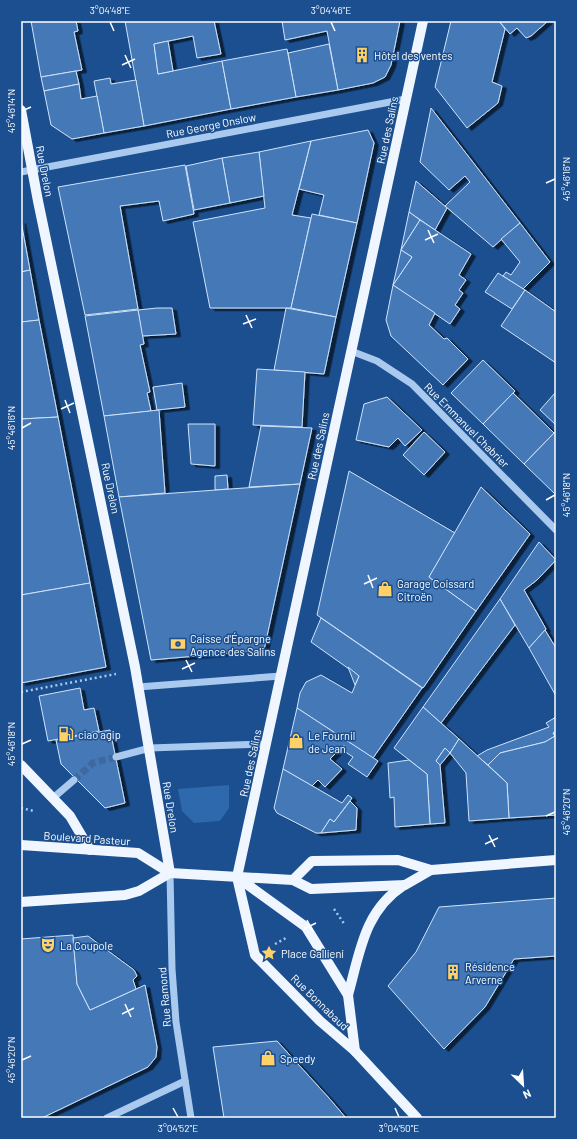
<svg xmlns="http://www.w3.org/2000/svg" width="577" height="1139" font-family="Barlow,sans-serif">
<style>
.green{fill:#2e69ad}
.building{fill:#4478b7;stroke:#cfe3fa;filter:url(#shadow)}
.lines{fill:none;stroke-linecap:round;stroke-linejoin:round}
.minor-tunnel{stroke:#3d69a0;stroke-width:7;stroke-dasharray:7 3.5;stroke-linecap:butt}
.path{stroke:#a9c9ee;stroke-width:2.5;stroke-dasharray:2 3;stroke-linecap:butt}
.minor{stroke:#a9c9ee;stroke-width:7}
.major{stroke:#f0f6ff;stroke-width:10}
.ticks{fill:none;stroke:#fff;stroke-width:1.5}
.labels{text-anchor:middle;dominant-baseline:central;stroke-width:3;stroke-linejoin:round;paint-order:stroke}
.poi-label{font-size:11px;fill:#fff;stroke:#1b4f8f;text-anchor:start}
.street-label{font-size:11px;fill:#fff;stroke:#1b4f8f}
.neatline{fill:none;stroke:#fff;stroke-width:1.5}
.ticks-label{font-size:10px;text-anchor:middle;fill:#fff}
</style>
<defs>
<filter id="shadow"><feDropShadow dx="4.5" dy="2.5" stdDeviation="0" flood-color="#0009"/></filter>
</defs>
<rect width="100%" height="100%" fill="#1b4f8f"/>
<path class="green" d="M229 785V808L220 821 194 823 182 811 178 789Z"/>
<g class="building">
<path d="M31 21H76L78 31 74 32 82 70 41 77Z"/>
<path d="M125 21H214L221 54 197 58 193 36 154 44 158 74 222 61 231 109 144 126Z"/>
<path d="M282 21H400L391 65 385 77 373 83 338 90 327 31 285 40Z"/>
<path d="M451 21H499L505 29 492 82 502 86 498 103 467 128 435 87Z"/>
<path d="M499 21H548L531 36 526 38 517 28 510 34Z"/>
<path d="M168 41 173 71 158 74 154 44Z"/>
<path d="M329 44 338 90 296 97 288 53Z"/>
<path d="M287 49 296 97 231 109 222 61Z"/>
<path d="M76 71 79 84 44 91 41 77Z"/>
<path d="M110 78 111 84 136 80 144 126 104 133 94 81Z"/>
<path d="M79 84 81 99 97 96 104 133 72 139 51 125 44 91Z"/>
<path d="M431 108 520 223 493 247 445 206 470 182 465 176 449 190 420 162Z"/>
<path d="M368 130 374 143 357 223 319 215 324 195 299 189 311 141Z"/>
<path d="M311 141 292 215 311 218 291 308H210L193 222 265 208 259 152Z"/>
<path d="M259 152 264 196 230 203 222 158Z"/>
<path d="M222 158 230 203 194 210 186 166Z"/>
<path d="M185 165 194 214 163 221 159 201 120 206 138 309 85 315 58 187Z"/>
<path d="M416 181 447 208 435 230 409 212Z"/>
<path d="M409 212 420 220 401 250Z"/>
<path d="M312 214 357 223 336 317 291 308Z"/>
<path d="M420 220 471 254 459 275 466 280 459 290 463 293 455 305 460 309 450 324 393 285 412 257 401 250Z"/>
<path d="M21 221 30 270 21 272Z"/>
<path d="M520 223 550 262 523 289 503 276 506 272 511 275 520 262 501 239Z"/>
<path d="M401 250 412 257 393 285Z"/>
<path d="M30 270 39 320 21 322V272Z"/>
<path d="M498 273 525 290 512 309 485 292Z"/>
<path d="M393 285 435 313 429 325 444 339 447 338 468 359 443 385 391 336 386 320Z"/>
<path d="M525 290 556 312V363L501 326Z"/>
<path d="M157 308H172L176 334 142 336 138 310Z"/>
<path d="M286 308 336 317 324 374 274 370Z"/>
<path d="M138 310 144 344 140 345 150 392 147 393 151 411 104 416 85 316Z"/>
<path d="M39 320 58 417 21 419V322Z"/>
<path d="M483 360 515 391 483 424 451 393Z"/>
<path d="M257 369 305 372 302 427 253 425Z"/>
<path d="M182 383 185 407 157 410 153 387Z"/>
<path d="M513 393 554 433 524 464 483 424Z"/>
<path d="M555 393 556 394V425L540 410Z"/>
<path d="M387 397 422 430 405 446 398 438 389 447 356 440 364 404Z"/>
<path d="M159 410 165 493 119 497 104 416Z"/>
<path d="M58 417 90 583 21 595V419Z"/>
<path d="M188 424H215V466L191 464Z"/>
<path d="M261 426 312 428 300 484 249 487Z"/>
<path d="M556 431V495L524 464Z"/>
<path d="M424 432 445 452 424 475 403 455Z"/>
<path d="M349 471 455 533 429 577 476 611 423 688 317 615Z"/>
<path d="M227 475 228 489 215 490V476Z"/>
<path d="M300 484 264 650 151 660 119 497Z"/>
<path d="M481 487 530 534 476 611 429 577Z"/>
<path d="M539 542 556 560 537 580 524 590 546 629 529 648 500 599Z"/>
<path d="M90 583 106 667 21 683V595Z"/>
<path d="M500 599 515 625 441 723 423 707Z"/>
<path d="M321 618 422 688 373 758 297 708 300 693 306 682 321 675 352 693 359 676 311 642Z"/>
<path d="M545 630 556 648V696L529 648Z"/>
<path d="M348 667 359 676 355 685Z"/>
<path d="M80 688 84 710 94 708 99 731 48 741 39 696Z"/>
<path d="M423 707 459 739 450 753 445 748 436 761 440 765 445 823 430 824 427 774 394 748Z"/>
<path d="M297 708 378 761 367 777 348 764 353 757 344 751V745L330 759 342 769 325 787 318 780 312 786 283 769Z"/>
<path d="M556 717V731L553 733 555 736 545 742 500 753 488 765 477 756 487 750 549 727 546 723Z"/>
<path d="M110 730 125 803 105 808 61 764 56 740Z"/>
<path d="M556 731V815L509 818 507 783 488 765 500 753 545 742 555 736 553 733Z"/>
<path d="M459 739 507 783 509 818 469 821 466 773 450 753Z"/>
<path d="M445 748 450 753 440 765 436 761Z"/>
<path d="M409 760 427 774 430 824 395 827 394 797 390 798 388 763Z"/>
<path d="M283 769 342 803 348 795 352 798 334 822 330 819 321 833H316L277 813 274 808Z"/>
<path d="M350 801 357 808 356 830 321 833 330 819 334 822Z"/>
<path d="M556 898V956L514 959 485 1007 444 1049 388 986 416 952 439 907Z"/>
<path d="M73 935 77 984 90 1010 145 985 157 1047 156 1057 148 1067 42 1118H21V939Z"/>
<path d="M88 936 134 970 137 976 133 980 136 989 90 1010 77 984 73 938Z"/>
<path d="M277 1041 329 1098 346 1118H224L213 1047Z"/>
</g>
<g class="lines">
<path class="minor-tunnel" d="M74 780 93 763 116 757"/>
<g class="path">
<path d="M21 692 116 674"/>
<path d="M21 808 34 811"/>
<path d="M334 909 345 925"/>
<path d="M275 944 286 938"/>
</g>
<g class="minor">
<path d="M21 172 406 99"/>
<path d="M351 351 377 361 412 384 556 530"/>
<path d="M138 687 281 676"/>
<path d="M116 757 150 748 266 744"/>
<path d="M53 798 74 780"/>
<path d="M170 873 172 969 176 1022 191 1118"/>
<path d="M107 1118 185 1081"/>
</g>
<g class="major">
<path d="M21 110 38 201 135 667 170 873"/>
<path d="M21 765 70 816 90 850"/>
<path d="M21 845 138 853 170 873 293 880 311 889 405 885 431 870"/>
<path d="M237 877 306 927 348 995 355 1051"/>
<path d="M293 880 312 861 398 860 431 870 556 860"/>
<path d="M21 902 125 895 139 891 170 873"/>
<path d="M348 995C360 952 364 911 404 885"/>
<path d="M417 1118 355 1051 320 1021 255 955 237 877 423 21"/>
</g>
</g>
<path class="ticks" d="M110 22 114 31M331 22 335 31M125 55 131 68M122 65 135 59M22 111 31 107M546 183 555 179M428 230 434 243M425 240 438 234M246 315 252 328M243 324 256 319M65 400 70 413M61 409 74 403M22 428 31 423M546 500 555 495M368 575 373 588M364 584 377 578M186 660 192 672M182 669 195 663M22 744 31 740M546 816 555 812M489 835 495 847M485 844 498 838M307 920 313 932M304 929 316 923M125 1004 131 1017M122 1014 134 1008M22 1060 31 1056M173 1108 178 1117M395 1108 399 1117"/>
<defs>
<g id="building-bare" transform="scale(1.2)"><path d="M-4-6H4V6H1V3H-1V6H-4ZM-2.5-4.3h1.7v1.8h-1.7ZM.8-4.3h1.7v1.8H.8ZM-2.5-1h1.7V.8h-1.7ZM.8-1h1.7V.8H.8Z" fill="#ffd166" stroke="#1b4f8f" stroke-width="2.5" paint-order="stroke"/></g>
<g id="shop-bare" transform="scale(1.2)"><path d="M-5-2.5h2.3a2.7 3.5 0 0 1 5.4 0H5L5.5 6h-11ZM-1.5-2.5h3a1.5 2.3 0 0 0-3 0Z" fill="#ffd166" stroke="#1b4f8f" stroke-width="2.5" paint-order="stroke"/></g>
<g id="bank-bare" transform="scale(1.2)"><path d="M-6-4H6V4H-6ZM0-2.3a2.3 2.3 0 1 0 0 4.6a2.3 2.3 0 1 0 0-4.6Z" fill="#ffd166" stroke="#1b4f8f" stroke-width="2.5" paint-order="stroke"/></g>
<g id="fuel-bare" transform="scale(1.2)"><path d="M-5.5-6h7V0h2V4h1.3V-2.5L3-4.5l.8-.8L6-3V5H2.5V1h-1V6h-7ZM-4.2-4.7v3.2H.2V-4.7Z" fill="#ffd166" stroke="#1b4f8f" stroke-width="2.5" paint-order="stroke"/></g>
<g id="theatre-bare" transform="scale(1.2)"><path d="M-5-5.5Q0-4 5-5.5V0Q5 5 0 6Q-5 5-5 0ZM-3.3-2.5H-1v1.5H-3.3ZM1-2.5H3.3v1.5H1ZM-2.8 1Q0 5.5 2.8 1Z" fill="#ffd166" stroke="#1b4f8f" stroke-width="2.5" paint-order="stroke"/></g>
<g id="sight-bare" transform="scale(1.2)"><path d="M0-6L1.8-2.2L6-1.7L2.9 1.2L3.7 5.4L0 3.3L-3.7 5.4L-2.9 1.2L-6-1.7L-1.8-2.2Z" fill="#ffd166" stroke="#1b4f8f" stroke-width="2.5" paint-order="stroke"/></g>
</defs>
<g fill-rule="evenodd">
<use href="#building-bare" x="362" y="55"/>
<use href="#shop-bare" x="385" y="589"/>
<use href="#bank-bare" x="178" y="644"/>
<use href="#fuel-bare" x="66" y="734"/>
<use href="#shop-bare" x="296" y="741"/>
<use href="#theatre-bare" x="48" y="945"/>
<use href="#sight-bare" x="269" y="953"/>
<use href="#building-bare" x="453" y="972"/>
<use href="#shop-bare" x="268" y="1058"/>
</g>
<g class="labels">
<g class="poi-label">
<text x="374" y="55">Hôtel des ventes</text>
<text x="397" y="583">Garage Coissard<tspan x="397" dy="13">Citroën</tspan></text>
<text x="190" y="638">Caisse d'Épargne<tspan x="190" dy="13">Agence des Salins</tspan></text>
<text x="78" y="734">ciao agip</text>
<text x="308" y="735">Le Fournil<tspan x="308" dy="13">de Jean</tspan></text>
<text x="60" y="945">La Coupole</text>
<text x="281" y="953">Place Gallieni</text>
<text x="465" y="966">Résidence<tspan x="465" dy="13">Arverne</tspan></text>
<text x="280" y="1058">Speedy</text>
</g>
<g class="street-label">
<text transform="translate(211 125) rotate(-11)">Rue George Onslow</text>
<text transform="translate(387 130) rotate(-78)">Rue des Salins</text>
<text transform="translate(45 171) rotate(79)">Rue Drelon</text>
<text transform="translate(467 425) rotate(45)">Rue Emmanuel Chabrier</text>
<text transform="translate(318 446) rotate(-78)">Rue des Salins</text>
<text transform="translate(111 488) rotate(78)">Rue Drelon</text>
<text transform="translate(250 763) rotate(-78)">Rue des Salins</text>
<text transform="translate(171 807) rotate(81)">Rue Drelon</text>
<text transform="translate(87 838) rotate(4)">Boulevard Pasteur</text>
<text transform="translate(164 997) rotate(-95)">Rue Ramond</text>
<text transform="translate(320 1002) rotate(44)">Rue Bonnabaud</text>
</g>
</g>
<rect width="577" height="1139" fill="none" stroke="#1b4f8f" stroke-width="44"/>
<g transform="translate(523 1085) rotate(155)" stroke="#1b4f8f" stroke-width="3" paint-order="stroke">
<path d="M0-3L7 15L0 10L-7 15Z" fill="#ffffff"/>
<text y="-6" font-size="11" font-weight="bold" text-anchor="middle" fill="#ffffff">N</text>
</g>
<rect x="22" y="22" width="533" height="1095" class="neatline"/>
<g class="ticks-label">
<text x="110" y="14">3°04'48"E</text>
<text x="331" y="14">3°04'46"E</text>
<text transform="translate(11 111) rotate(-90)" y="4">45°46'14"N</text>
<text transform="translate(566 179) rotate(-90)" y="4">45°46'16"N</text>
<text transform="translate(11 428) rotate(-90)" y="4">45°46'16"N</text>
<text transform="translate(566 495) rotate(-90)" y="4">45°46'18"N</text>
<text transform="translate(11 744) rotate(-90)" y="4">45°46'18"N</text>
<text transform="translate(566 812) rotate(-90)" y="4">45°46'20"N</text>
<text transform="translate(11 1060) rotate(-90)" y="4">45°46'20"N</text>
<text x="178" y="1132">3°04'52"E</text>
<text x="399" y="1132">3°04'50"E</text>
</g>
</svg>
